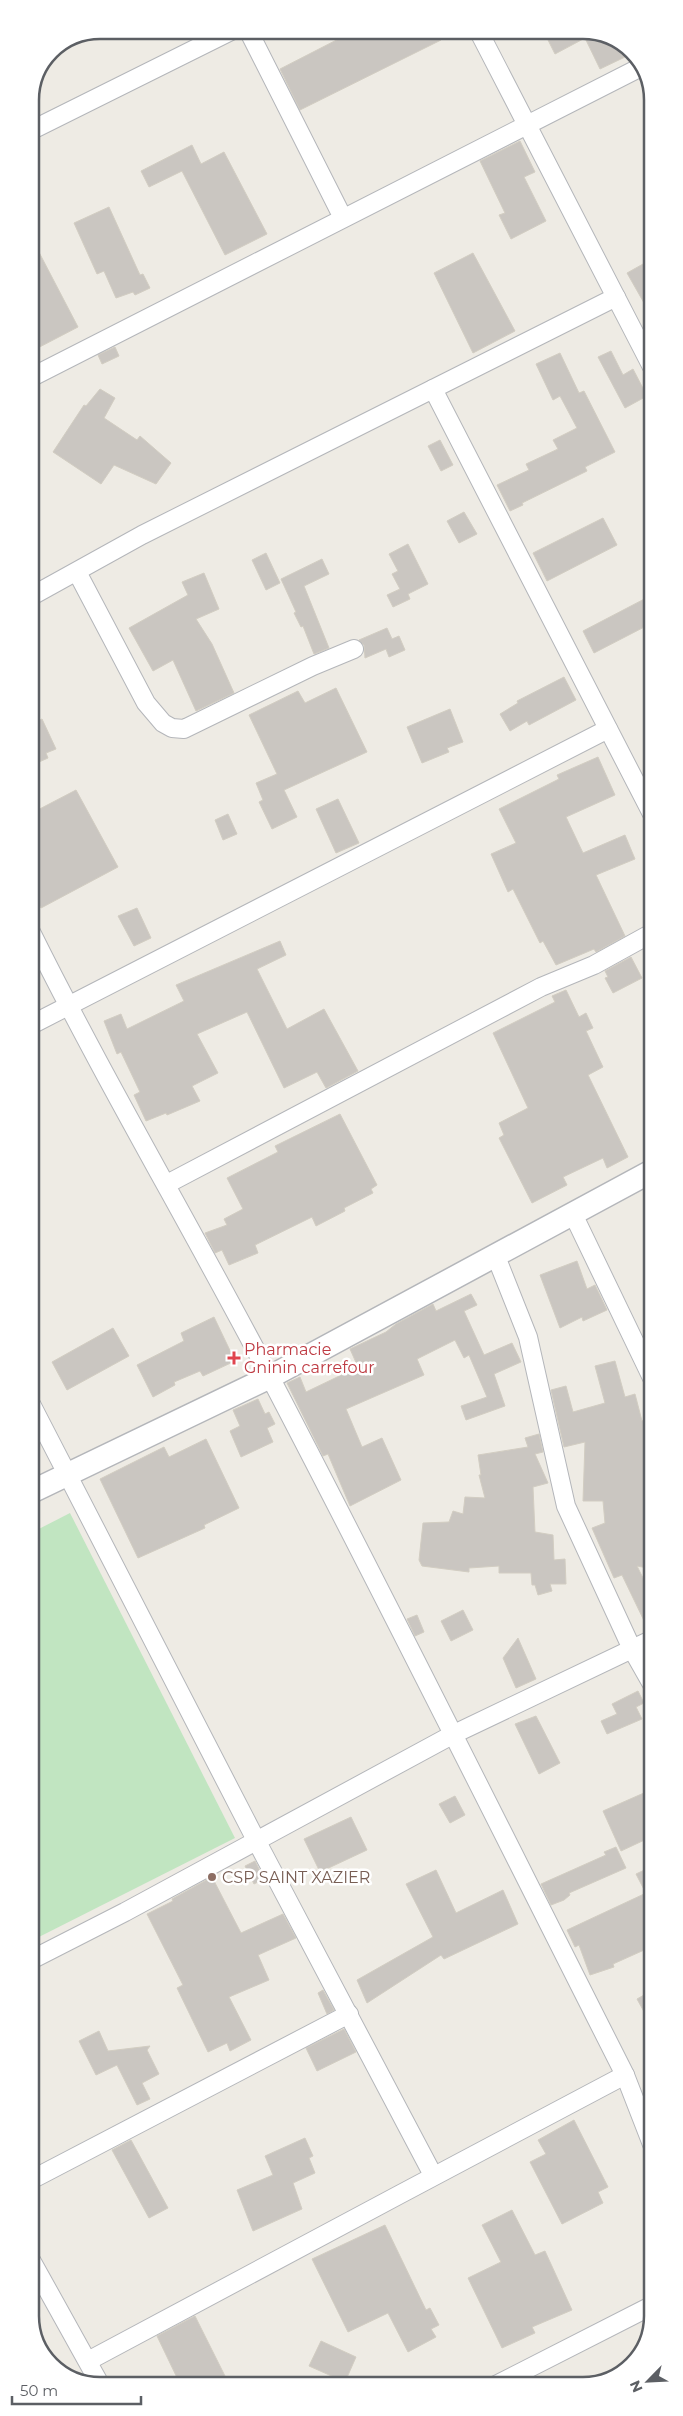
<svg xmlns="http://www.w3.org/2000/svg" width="683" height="2416" font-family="Montserrat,sans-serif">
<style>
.green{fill:#c1e5c1}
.building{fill:#cac6c1;stroke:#d2cdc2}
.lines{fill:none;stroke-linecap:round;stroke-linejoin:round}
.minor-casing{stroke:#b4b6ba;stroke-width:20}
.tertiary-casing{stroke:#b4b6ba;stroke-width:25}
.minor{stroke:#fff;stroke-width:18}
.tertiary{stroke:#fff;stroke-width:22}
.health-dot{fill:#e0444e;stroke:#fff;stroke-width:2}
.education-dot{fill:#8d6e63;stroke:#fff;stroke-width:2}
.labels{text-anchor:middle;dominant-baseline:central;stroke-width:5;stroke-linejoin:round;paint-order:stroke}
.health-label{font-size:16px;fill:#be3a42;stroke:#fff;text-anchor:start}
.education-label{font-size:16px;fill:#785e54;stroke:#fff;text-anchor:start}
.rim{fill:none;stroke:#5c5f64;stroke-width:2.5}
</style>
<rect width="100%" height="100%" fill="#eeebe4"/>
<path class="green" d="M70 1513 235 1838 31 1941V1533Z"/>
<g class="building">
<path d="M356 30H436L441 40 300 110 280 69Z"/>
<path d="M543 30 592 31 618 42 625 57 600 69 585 38 555 54Z"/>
<path d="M520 141 535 172 524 177 546 221 511 239 499 215 505 213 480 161Z"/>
<path d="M192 145 201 164 224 152 267 234 225 255 182 171 149 187 141 171Z"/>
<path d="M109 207 140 275 143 274 150 288 135 295 133 292 116 298 104 271 97 274 74 223Z"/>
<path d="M30 235 78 327 30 352Z"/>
<path d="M473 253 515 331 473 353 434 273Z"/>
<path d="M652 259V317L627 273Z"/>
<path d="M115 347 119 356 102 364 98 355Z"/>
<path d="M611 351 623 375 633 369 647 396 625 408 598 357Z"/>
<path d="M560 353 579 393 584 391 615 452 585 467 587 471 522 503 523 505 510 511 497 485 529 470 526 464 558 449 553 440 577 428 560 396 553 400 536 364Z"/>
<path d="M100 389 115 398 104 418 137 440 140 436 171 463 156 484 114 465 101 484 53 452 84 405 86 406Z"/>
<path d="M440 440 453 465 441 471 428 446Z"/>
<path d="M464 512 477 534 459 543 447 521Z"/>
<path d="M603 518 617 545 547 581 533 553Z"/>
<path d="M408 544 428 584 408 594 410 599 393 607 387 595 400 589 392 574 398 571 389 554Z"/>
<path d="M266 553 280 583 266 590 252 560Z"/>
<path d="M322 559 329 574 304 586 329 648 314 654 303 626 301 627 294 613 296 612 281 579Z"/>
<path d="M204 573 219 609 196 619 212 644 234 693 196 711 173 660 153 671 129 628 188 595 182 582Z"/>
<path d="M652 595V623L594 653 583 631Z"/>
<path d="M387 628 392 639 399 636 405 650 389 657 386 649 365 658 364 645 359 640Z"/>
<path d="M564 677 576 700 529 725 527 721 510 731 500 714 518 703 517 701Z"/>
<path d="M336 688 367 752 284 790 297 817 272 829 259 802 263 800 256 783 277 774 249 715 298 691 305 703Z"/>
<path d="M450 709 463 742 447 748 449 752 422 763 407 727Z"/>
<path d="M42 719 56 749 46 753 48 758 30 766V724Z"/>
<path d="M598 757 615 795 566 817 583 853 625 835 635 859 596 875 625 936 596 952 594 949 556 965 543 941 540 943 513 889 508 892 491 854 516 843 499 809 559 779 557 775Z"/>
<path d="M76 790 118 867 41 908 30 889V814Z"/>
<path d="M338 799 359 843 336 853 316 809Z"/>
<path d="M228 814 237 834 223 840 215 820Z"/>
<path d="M137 908 151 938 134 946 118 916Z"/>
<path d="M280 941 286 955 257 969 287 1029 324 1009 358 1071 326 1088 317 1072 284 1088 247 1012 197 1034 218 1073 192 1086 200 1101 167 1115 166 1113 146 1121 134 1095 140 1092 121 1052 117 1054 104 1021 121 1014 127 1029 184 1001 176 985Z"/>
<path d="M631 957 642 978 613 993 605 978 608 977 605 971Z"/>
<path d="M566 990 579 1017 586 1013 593 1028 586 1031 603 1067 588 1075 628 1157 607 1168 603 1158 563 1177 567 1185 532 1203 499 1138 504 1135 499 1123 528 1108 493 1033 555 1002 552 996Z"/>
<path d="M340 1114 377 1185 371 1189 373 1193 344 1208 345 1211 316 1226 312 1217 255 1245 258 1253 229 1265 222 1250 215 1253 205 1233 227 1225 224 1219 243 1209 227 1178 278 1152 275 1146Z"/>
<path d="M577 1261 587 1289 595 1285 607 1310 583 1321 582 1317 560 1328 540 1275Z"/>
<path d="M471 1294 477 1305 464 1311 484 1355 512 1343 521 1362 494 1374 505 1406 466 1420 461 1406 487 1397 469 1355 464 1358 455 1340 417 1359 424 1375 346 1409 362 1447 382 1438 401 1480 350 1506 328 1454 323 1456 287 1383 300 1377 306 1392 358 1367 350 1349 386 1332 396 1324 433 1304 436 1311Z"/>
<path d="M214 1317 235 1361 203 1376 200 1371 174 1382 175 1385 153 1397 137 1365 184 1341 181 1333Z"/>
<path d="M113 1328 129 1356 67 1390 52 1362Z"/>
<path d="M615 1361 625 1397 635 1394 642 1421 652 1416 653 1569 637 1566 653 1598V1629H648L622 1575 614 1578 592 1528 605 1523 603 1501H583L585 1442 564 1447 551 1390 566 1386 573 1412 605 1403 595 1366Z"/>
<path d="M258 1399 265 1414 269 1412 275 1424 267 1428 273 1442 241 1457 230 1431 240 1426 233 1410Z"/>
<path d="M539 1434 543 1452 535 1454 548 1483 533 1487 535 1532 553 1535 554 1560 565 1559 566 1584H550L552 1591 538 1595 535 1585H532L531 1573H499V1566L469 1568V1572L422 1566 419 1560 423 1523 449 1522 453 1511 463 1514 465 1497 485 1498 479 1475H481L478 1455 528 1447 525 1438Z"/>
<path d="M206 1439 239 1508 204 1525 205 1528 138 1558 100 1479 164 1447 169 1457Z"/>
<path d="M463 1610 473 1630 451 1641 441 1621Z"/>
<path d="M417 1615 424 1632 415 1636 407 1619Z"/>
<path d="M518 1638 536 1679 516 1688 503 1658Z"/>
<path d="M638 1691 644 1703 636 1707 642 1719 607 1734 601 1721 617 1714 612 1704Z"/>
<path d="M536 1716 560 1763 539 1774 515 1724Z"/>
<path d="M653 1789V1836L621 1851 603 1811Z"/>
<path d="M455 1796 465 1815 450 1823 439 1804Z"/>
<path d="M351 1817 367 1850 320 1872 304 1839Z"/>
<path d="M616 1847 626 1868 569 1893 570 1895 564 1900 551 1905 541 1884 606 1855 604 1852Z"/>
<path d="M255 1861 264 1879 254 1884 245 1866Z"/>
<path d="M653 1866V1907L636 1874Z"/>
<path d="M436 1870 456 1913 503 1890 518 1924 444 1959 441 1955 367 2003 357 1980 433 1937 406 1884Z"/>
<path d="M212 1877 241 1933 283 1914 296 1938 258 1955 269 1980 229 1997 251 2040 230 2051 227 2043 208 2052 177 1988 183 1985 147 1914 173 1901 172 1899Z"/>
<path d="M644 1894 653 1914V1946L613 1964 614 1967 590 1975 579 1945 575 1947 567 1930Z"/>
<path d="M323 1990 334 2010 327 2014 318 1993Z"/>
<path d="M653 1990V2028L637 1999Z"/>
<path d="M344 2029 356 2052 317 2071 306 2048Z"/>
<path d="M99 2031 108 2051 150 2046 147 2050 159 2074 142 2083 150 2099 137 2105 117 2065 96 2075 79 2041Z"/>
<path d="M574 2120 608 2187 598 2192 603 2203 562 2224 530 2162 546 2154 538 2140Z"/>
<path d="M305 2138 313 2156 309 2158 315 2173 293 2183 302 2209 253 2231 237 2190 273 2175 265 2156Z"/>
<path d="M131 2140 168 2208 149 2218 112 2150Z"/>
<path d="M512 2210 535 2255 545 2251 572 2310 532 2327 535 2333 502 2348 468 2278 501 2262 482 2225Z"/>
<path d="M385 2225 426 2310 430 2308 439 2325 431 2329 436 2337 408 2352 388 2313 348 2332 312 2259Z"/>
<path d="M195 2316 230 2386H181L157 2336Z"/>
<path d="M321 2341 356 2357 345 2382 309 2366Z"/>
</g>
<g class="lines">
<g class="minor-casing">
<g id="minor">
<path d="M248 30 343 218"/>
<path d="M478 30 652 367"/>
<path d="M30 131 233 30"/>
<path d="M30 378 641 67"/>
<path d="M433 389 652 814"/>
<path d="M77 572 146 703 163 723 172 728 184 729 313 666 354 649"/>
<path d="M30 597 142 535 616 297"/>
<path d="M31 932C106 1083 192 1228 270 1377 391 1608 507 1842 625 2075L653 2147"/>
<path d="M31 1025 608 729"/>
<path d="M167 1184 541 987 594 965 652 933"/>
<path d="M573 1214 652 1378"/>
<path d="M495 1254 528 1337 566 1506 632 1649 653 1686"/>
<path d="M31 1404 256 1840 433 2175"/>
<path d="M31 1960 125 1912 452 1735 653 1639"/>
<path d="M31 2180 349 2014"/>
<path d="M31 2260 101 2386"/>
<path d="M88 2361C268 2266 445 2169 625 2075"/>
<path d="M496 2385 653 2305"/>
</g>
</g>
<g class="tertiary-casing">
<path id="tertiary" d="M31 1492 270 1377 652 1171"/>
</g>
<use href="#minor" class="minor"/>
<use href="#tertiary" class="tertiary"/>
</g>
<path class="health-dot" d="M231.5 1350.5h5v5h5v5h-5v5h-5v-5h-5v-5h5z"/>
<circle class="education-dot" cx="212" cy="1877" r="5"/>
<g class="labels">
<g class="health-label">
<text x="244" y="1349">Pharmacie<tspan x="244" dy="18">Gninin carrefour</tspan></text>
</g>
<g class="education-label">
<text x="222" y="1877">CSP SAINT XAZIER</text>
</g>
</g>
<path d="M0 0H683V2416H0ZM100 39H583A61 61 0 0 1 644 100V2316A61 61 0 0 1 583 2377H100A61 61 0 0 1 39 2316V100A61 61 0 0 1 100 39Z" fill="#fff" fill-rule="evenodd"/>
<path class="rim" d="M100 39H583A61 61 0 0 1 644 100V2316A61 61 0 0 1 583 2377H100A61 61 0 0 1 39 2316V100A61 61 0 0 1 100 39Z"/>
<g transform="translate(648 2381) rotate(246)" stroke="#ffffff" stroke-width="4" paint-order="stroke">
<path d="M0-4L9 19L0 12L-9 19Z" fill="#5c5f64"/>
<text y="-8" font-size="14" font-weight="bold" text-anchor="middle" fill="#5c5f64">N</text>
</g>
<path d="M12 2396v8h129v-8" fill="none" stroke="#5c5f64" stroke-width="2.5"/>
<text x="20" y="2396" font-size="15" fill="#5c5f64" stroke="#ffffff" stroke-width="4" paint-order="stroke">50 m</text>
</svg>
